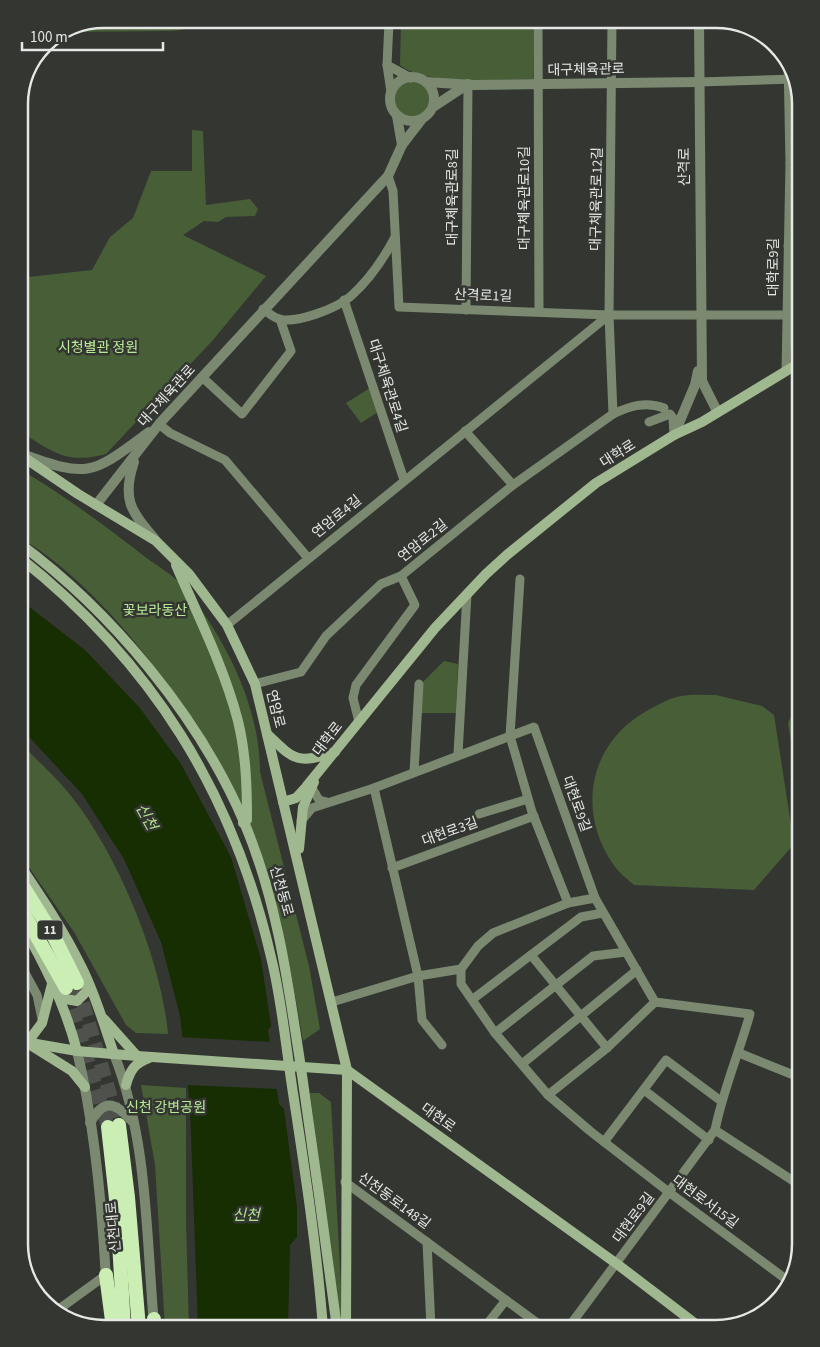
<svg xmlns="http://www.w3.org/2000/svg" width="820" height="1347" font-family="'Source Sans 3','Noto Sans KR',sans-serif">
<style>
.green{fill:#475e37}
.water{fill:#172d02}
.pier{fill:#343632}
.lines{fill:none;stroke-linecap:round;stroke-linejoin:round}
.trunk-tunnel{stroke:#4f514d;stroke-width:14;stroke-dasharray:14 7;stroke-linecap:butt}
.minor{stroke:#7a8970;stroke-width:9}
.tertiary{stroke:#7a8970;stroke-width:10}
.secondary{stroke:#a0b890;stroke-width:10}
.trunk{stroke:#caeeb4;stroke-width:14}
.secondary-bridge{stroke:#a0b890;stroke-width:10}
.labels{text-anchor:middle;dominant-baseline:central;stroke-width:5;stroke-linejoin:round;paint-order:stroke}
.shield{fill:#343632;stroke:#b1b3af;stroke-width:1}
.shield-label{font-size:12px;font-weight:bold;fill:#e6e8e5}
.street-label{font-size:14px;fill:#e6e8e5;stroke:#343632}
.park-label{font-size:14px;fill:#b8ea96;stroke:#343632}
.water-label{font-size:15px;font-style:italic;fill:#b2e490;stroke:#343632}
.rim{fill:none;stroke:#e6e8e5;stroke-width:2.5}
</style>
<rect width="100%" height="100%" fill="#343632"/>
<g class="green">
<path d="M533 21V79C501 79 424 86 400 65L401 22Z"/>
<path d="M197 24 181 30 170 31 61 32 72 25Z"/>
<circle cx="412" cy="99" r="18"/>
<path d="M192 130 203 131 206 205 250 199 258 209 255 216 226 217 218 222 204 221 183 235 266 276 213 340 106 454C65 465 52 451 19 431V278L92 270 110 237 133 218 151 171H192Z"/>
<path d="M799 318H801V335L792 340 793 323Z"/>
<path d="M370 388 378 412 361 423 346 403Z"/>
<path d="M19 469C63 494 104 525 144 556 156 565 173 575 183 586 225 637 260 706 260 772L309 966 320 1029 303 1041C291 971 279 899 253 832 247 816 237 800 229 785 184 698 104 587 19 537Z"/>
<path d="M444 661 458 664 456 713H421V684Z"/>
<path d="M716 695 762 706 774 715 794 844 754 890 634 885C627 879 618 872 613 864 578 814 588 748 640 715 651 708 669 698 681 696 692 694 704 695 716 695Z"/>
<path d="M801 697V803L788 723Z"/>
<path d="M19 743C35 757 54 776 67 791 116 849 162 960 168 1034L136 1033 126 1025 74 932 19 853Z"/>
<path d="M141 1085 186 1088V1221L189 1328H165L155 1165Z"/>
<path d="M310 1093H319L331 1102 343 1322 340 1325Z"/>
</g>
<path class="water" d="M19 599 85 650 139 707 181 764 231 857 261 959 271 1026 268 1030 279 1104 284 1109 297 1207V1237L290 1245 288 1328H198L190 1106 180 1016 161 942 124 859 82 794 19 726Z"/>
<path class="pier" d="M180 1037 272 1042 279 1089 185 1085Z"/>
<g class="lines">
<g class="trunk-tunnel">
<path d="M77 983 119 1125"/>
<path d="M66 989 108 1127"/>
</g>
<g class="minor">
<path d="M538 21 539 311"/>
<path d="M389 22 387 65 391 92"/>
<path d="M387 65 411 78"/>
<path d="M699 82 795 79"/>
<path d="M790 163 801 165"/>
<path d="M388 176 393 191 399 307 609 315H801"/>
<path d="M788 246H801"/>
<path d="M344 300 404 480"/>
<path d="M263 309C268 313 273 317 279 319 296 324 338 308 351 296 369 280 384 258 395 237"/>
<path d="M466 310 468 84"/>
<path d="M786 371 790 163 788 61"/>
<path d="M202 377 242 414 291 351 280 319"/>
<path d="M613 414C630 406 646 401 664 408"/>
<path d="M649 422 670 414 673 418 674 435"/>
<path d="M159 424 170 433 225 460 308 558"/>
<path d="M465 431 513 485"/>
<path d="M520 579 510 736 532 812 568 903"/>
<path d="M227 625 609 315"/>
<path d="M255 684 301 672 326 636 381 584 401 576 513 485 613 414 609 315 612 20"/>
<path d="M359 722 353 698 356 685 415 605 401 576"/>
<path d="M458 754 467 594"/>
<path d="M414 772 419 684"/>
<path d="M312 788 319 800 327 802"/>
<path d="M374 788 418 976 422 1020 442 1045"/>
<path d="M479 814 528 799"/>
<path d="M301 821 312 808 374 788 534 727 595 898 655 1002 750 1014C739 1053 723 1090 715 1130L568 1328"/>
<path d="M392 868 534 816"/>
<path d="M531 955 607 1048"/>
<path d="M19 962 37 995 42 1019"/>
<path d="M461 969V984L495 1033 548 1095 590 1131 670 1193 791 1283"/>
<path d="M473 999 581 917 603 913"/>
<path d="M332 1002 418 976 461 969 478 946 493 933 568 903 595 898"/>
<path d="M495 1033 593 956 626 952"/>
<path d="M739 1053 801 1078"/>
<path d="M522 1064 637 970"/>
<path d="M644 1090 709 1140"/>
<path d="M548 1095 607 1048 655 1002"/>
<path d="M715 1130 801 1186"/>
<path d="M604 1142 666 1060 721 1101"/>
<path d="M345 1182 544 1328"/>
<path d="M427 1242 431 1328"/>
<path d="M55 1312 106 1275"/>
<path d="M484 1328 506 1300"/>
</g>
<g class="tertiary">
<path d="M699 19 702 381 717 411"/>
<circle cx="412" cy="99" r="22"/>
<path d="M426 82 474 85 699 82"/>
<path d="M433 107 468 84"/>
<path d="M397 116 402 145"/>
<path d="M674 435 695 385 698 371"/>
<path d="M22 454C90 479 92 474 149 432"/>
<path d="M134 462C122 498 130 511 154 538"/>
<path d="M96 505 159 424 388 176 402 145 422 119"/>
<path d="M77 1051C95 1125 102 1204 106 1280"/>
<path d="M114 1054C148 1140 146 1234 154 1325"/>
<path d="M90 1123C104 1098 115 1102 132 1121"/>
</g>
<g class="secondary">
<path d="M19 454 78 494 156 541 189 574 227 625 255 684 347 1070 346 1328"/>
<path d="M19 543C111 611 199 716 244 822 278 902 289 989 302 1075 314 1159 326 1244 337 1328"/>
<path d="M19 557C152 662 233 792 271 957 282 1001 286 1048 293 1093 305 1171 317 1249 323 1328"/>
<path d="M176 565C198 616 224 667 238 721 246 754 247 787 247 820L243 823"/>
<path d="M267 734C295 761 297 764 335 752"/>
<path d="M283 802 296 798 306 787 435 628 486 574 508 554 596 483 674 435 702 422 801 362"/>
<path d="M299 849 303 807 314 782"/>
<path d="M19 864C42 898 64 931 82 968 96 996 104 1025 114 1054"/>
<path d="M19 919C43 961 65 1004 77 1051"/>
<path d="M58 991 65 999 77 1001 87 991 88 982"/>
<path d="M104 1019 137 1056"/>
<path d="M19 1041 77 1051 137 1056"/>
<path d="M27 1043 42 1023 52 984"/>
<path d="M32 1046 72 1071 85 1087"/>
<path d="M347 1070 617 1264 701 1328"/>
<path d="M126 1085C130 1070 135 1063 149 1058"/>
</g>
<g class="trunk">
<path d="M19 880 52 933 77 983"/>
<path d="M19 905 66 988"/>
<path d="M119 1125 128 1197 139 1328"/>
<path d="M108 1127 117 1208 124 1328"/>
<path d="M106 1275 113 1328"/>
<path d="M153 1328 154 1319"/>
</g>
<path class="secondary-bridge" d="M137 1056 347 1070"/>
</g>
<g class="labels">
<rect class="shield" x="37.5" y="920.5" width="25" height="19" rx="4"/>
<g class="shield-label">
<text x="50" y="930">11</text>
</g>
<g class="street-label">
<text transform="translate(586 70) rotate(-1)">대구체육관로</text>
<text transform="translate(685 167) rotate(-90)">산격로</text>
<text transform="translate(453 197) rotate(-90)">대구체육관로8길</text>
<text transform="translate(525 198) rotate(-90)">대구체육관로10길</text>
<text transform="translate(597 199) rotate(-89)">대구체육관로12길</text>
<text transform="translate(774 267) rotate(-90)">대학로9길</text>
<text transform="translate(483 296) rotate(2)">산격로1길</text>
<text transform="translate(387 386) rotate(72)">대구체육관로4길</text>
<text transform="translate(167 396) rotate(-48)">대구체육관로</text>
<text transform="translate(618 454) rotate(-32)">대학로</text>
<text transform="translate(337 517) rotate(-39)">연암로4길</text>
<text transform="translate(423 541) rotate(-39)">연암로2길</text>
<text transform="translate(275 709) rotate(76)">연암로</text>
<text transform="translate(328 739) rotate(-52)">대학로</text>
<text transform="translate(576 804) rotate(70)">대현로9길</text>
<text transform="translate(450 832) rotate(-20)">대현로3길</text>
<text transform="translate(281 891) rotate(74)">신천동로</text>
<text transform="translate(438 1118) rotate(36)">대현로</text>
<text transform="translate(394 1201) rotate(36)">신천동로148길</text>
<text transform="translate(705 1202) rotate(37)">대현로서15길</text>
<text transform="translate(634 1218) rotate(-53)">대현로9길</text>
<text transform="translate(114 1227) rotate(-95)">신천대로</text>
</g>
<g class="park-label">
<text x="98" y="348">시청별관 정원</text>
<text x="155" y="611">꽃보라동산</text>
<text x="166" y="1108">신천 강변공원</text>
</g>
<g class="water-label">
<text transform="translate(146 817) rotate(61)">신천</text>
<text x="246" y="1215">신천</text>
</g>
</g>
<path d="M0 0H820V1347H0ZM104 28H716A76 76 0 0 1 792 104V1244A76 76 0 0 1 716 1320H104A76 76 0 0 1 28 1244V104A76 76 0 0 1 104 28Z" fill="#343632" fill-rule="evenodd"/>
<path class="rim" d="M104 28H716A76 76 0 0 1 792 104V1244A76 76 0 0 1 716 1320H104A76 76 0 0 1 28 1244V104A76 76 0 0 1 104 28Z"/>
<path d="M22 42v8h141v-8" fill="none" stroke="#e6e8e5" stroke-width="2.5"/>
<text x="30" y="42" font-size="15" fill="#e6e8e5" stroke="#343632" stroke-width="4" paint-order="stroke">100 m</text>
</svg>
